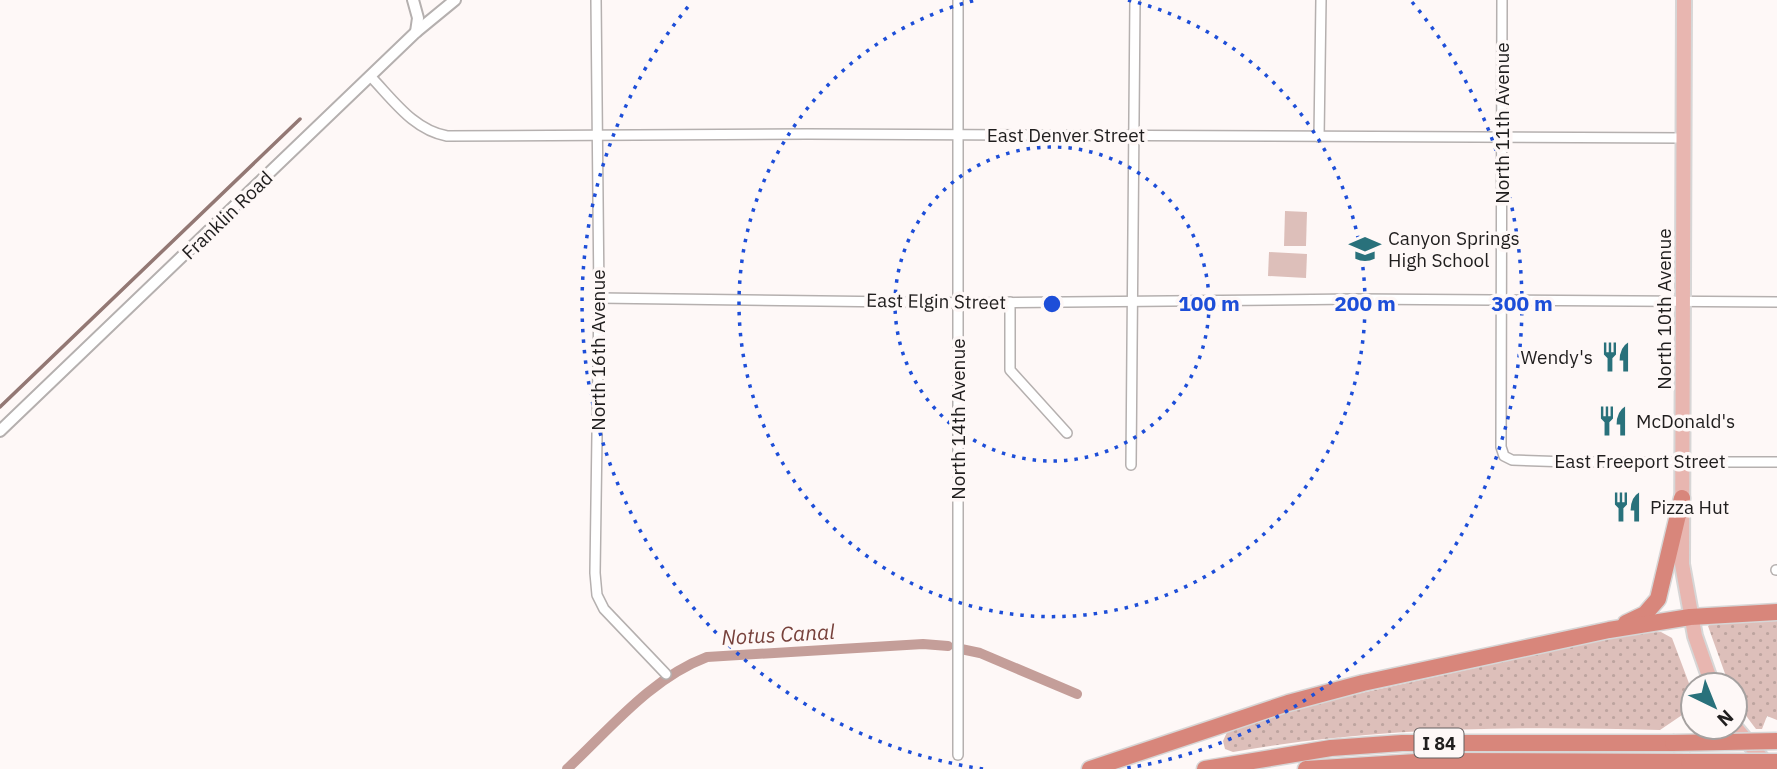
<svg xmlns="http://www.w3.org/2000/svg" width="1777" height="769" font-family="'IBM Plex Sans',sans-serif">
<style>
.grass{fill:url(#grass-dots)}
.garden{fill:#ddbfba}
.lines{fill:none;stroke-linecap:round;stroke-linejoin:round}
.stream{stroke:#937874;stroke-width:3.5}
.canal{stroke:#c49e99;stroke-width:10}
.minor-casing{stroke:#b5b0af;stroke-width:12}
.tertiary-casing{stroke:#b5b0af;stroke-width:14}
.primary-casing{stroke:#d7d6d6;stroke-width:18}
.motorway-casing{stroke:#d7d6d6;stroke-width:19}
.minor{stroke:#fff;stroke-width:9}
.tertiary{stroke:#fff;stroke-width:10}
.primary{stroke:#e8b6b0;stroke-width:14}
.motorway{stroke:#d8867b;stroke-width:16}
.motorway-bridge-casing{stroke:#d7d6d6;stroke-width:19;stroke-linecap:butt}
.motorway-bridge{stroke:#d8867b;stroke-width:16}
.ring{fill:none;stroke:#1d4ed8;stroke-width:3.5;stroke-dasharray:3.5 7}
.labels{text-anchor:middle;dominant-baseline:central;stroke-width:7;stroke-linejoin:round;paint-order:stroke}
.shield{fill:#fef8f7;stroke:#635f5f;stroke-width:2}
.shield-label{font-size:18px;font-weight:bold;fill:#201e1e}
.street-label{font-size:19px;fill:#201e1e;stroke:#fef8f7}
.poi-label{font-size:19px;fill:#201e1e;stroke:#fef8f7;text-anchor:start}
.water-label{font-size:21px;font-style:italic;fill:#77413b;stroke:#fef8f7}
.centre{fill:#1d4ed8;stroke:#fef8f7;stroke-width:3.5}
.ring-label{font-size:21px;text-anchor:middle;font-weight:bold;fill:#1d4ed8;stroke:#fef8f7;stroke-width:7;stroke-linejoin:round;paint-order:stroke}
</style>
<defs>
<pattern id="grass-dots" width="8" height="8" patternUnits="userSpaceOnUse" patternTransform="scale(1.75)"><rect width="8" height="8" fill="#ddbfba"/><path d="M2 2h.1M6 6h.1" fill="none" stroke="#bda49f" stroke-width="1.8" stroke-linecap="round"/></pattern>
</defs>
<rect width="100%" height="100%" fill="#fef8f7"/>
<g class="grass">
<path d="M1714 621H1777V720L1767 716 1762 729H1756C1746 716 1735 702 1735 685L1728 682 1708 626Z"/>
<path d="M1661 632 1672 638 1693 694 1688 711 1660 730C1516 726 1375 727 1233 752L1225 749 1223 741 1228 730 1311 704 1634 633Z"/>
</g>
<g class="garden">
<path d="M1285 211 1307 212 1306 246H1284Z"/>
<path d="M1269 252 1307 254 1306 278 1268 276Z"/>
</g>
<g class="lines">
<path class="stream" d="M0 407 300 119"/>
<g class="canal">
<path d="M961 649 980 653 1077 694"/>
<path d="M567 769C610 729 651 678 707 657L923 644 948 646"/>
</g>
<g class="minor-casing">
<g id="minor">
<path d="M596 0 599 298 595 573 597 595 604 609 666 674"/>
<path d="M1502 0 1501 447 1504 456 1512 460 1569 462H1777"/>
<path d="M371 77C394 101 414 130 447 136L807 134 1684 138"/>
<path d="M1319 137 1321 0"/>
<path d="M599 298 976 303 1355 299 1777 302"/>
<path d="M1010 302V370L1067 433"/>
<path d="M1131 465 1135 0"/>
<path d="M1776 570H1777"/>
<path d="M958 755V0"/>
</g>
</g>
<g class="tertiary-casing">
<g id="tertiary">
<path d="M413 0 418 18 416 32"/>
<path d="M0 431 416 32 455 0"/>
</g>
</g>
<g class="primary-casing">
<g id="primary">
<path d="M1684 0 1682 564 1695 636 1712 685"/>
<path d="M1735 727 1768 766"/>
</g>
</g>
<g class="motorway-casing">
<g id="motorway">
<path d="M1626 623 1645 614 1658 599 1682 498"/>
<path d="M1090 769 1288 703 1363 683 1609 630 1690 617 1777 612"/>
<path d="M1205 769 1331 748 1402 743H1673"/>
<path d="M1306 769 1432 761 1689 762"/>
</g>
</g>
<use href="#minor" class="minor"/>
<use href="#tertiary" class="tertiary"/>
<use href="#primary" class="primary"/>
<use href="#motorway" class="motorway"/>
<g class="motorway-bridge-casing">
<g id="motorway-bridge">
<path d="M1673 743 1777 741"/>
<path d="M1689 762H1777"/>
</g>
</g>
<use href="#motorway-bridge" class="motorway-bridge"/>
</g>
<g class="ring">
<circle cx="1052" cy="304" r="157"/>
<path d="M1128 0A313 313 0 1 1 976 0"/>
<path d="M983 769A470 470 0 0 1 692 2M1412 2A470 470 0 0 1 1121 769"/>
</g>
<defs>
<g id="school-bare" transform="scale(2.415)"><path d="M0-5L7-2L0 1L-7-2ZM-4 1L0 2.5L4 1V4Q0 6-4 4Z" fill="#29717b" stroke="#fef8f7" stroke-width="2.5" paint-order="stroke"/></g>
<g id="restaurant-bare" transform="scale(2.415)"><path d="M-5-6h1v4h1v-4h1v4h1v-4h1v5L-1.5 .5V6h-2V.5L-5-1ZM5-6V6H3V1.5H1.5Q1.5-4 5-6Z" fill="#29717b" stroke="#fef8f7" stroke-width="2.5" paint-order="stroke"/></g>
</defs>
<g fill-rule="evenodd">
<use href="#school-bare" x="1365" y="249"/>
<use href="#restaurant-bare" x="1616" y="357"/>
<use href="#restaurant-bare" x="1613" y="421"/>
<use href="#restaurant-bare" x="1627" y="507"/>
</g>
<g class="labels">
<rect class="shield" x="1414.5" y="728.5" width="49" height="29" rx="5"/>
<g class="shield-label">
<text x="1439" y="743">I 84</text>
</g>
<g class="street-label">
<text transform="translate(1502 123) rotate(-90)">North 11th Avenue</text>
<text x="1066" y="135">East Denver Street</text>
<text transform="translate(227 215) rotate(-44)">Franklin Road</text>
<text transform="translate(936 301) rotate(1)">East Elgin Street</text>
<text transform="translate(1664 309) rotate(-90)">North 10th Avenue</text>
<text transform="translate(598 350) rotate(-90)">North 16th Avenue</text>
<text transform="translate(958 419) rotate(-90)">North 14th Avenue</text>
<text x="1640" y="461">East Freeport Street</text>
</g>
<g class="poi-label">
<text x="1388" y="238">Canyon Springs<tspan x="1388" dy="22">High School</tspan></text>
<text x="1593" y="357" text-anchor="end">Wendy's</text>
<text x="1636" y="421">McDonald's</text>
<text x="1650" y="507">Pizza Hut</text>
</g>
<g class="water-label">
<text transform="translate(778 634) rotate(-3)">Notus Canal</text>
</g>
</g>
<circle cx="1052" cy="304" r="10" class="centre"/>
<g class="ring-label">
<text x="1209" y="311">100 m</text>
<text x="1365" y="311">200 m</text>
<text x="1522" y="311">300 m</text>
</g>
<g transform="translate(1714 706) rotate(137)"><circle r="33" fill="#fef8f7" stroke="#a5a1a0" stroke-width="2"/>
<path d="M0-5L12 26L0 18L-12 26Z" fill="#29717b"/>
<text y="-10" font-size="19" font-weight="bold" text-anchor="middle" fill="#201e1e">N</text>
</g>
</svg>
